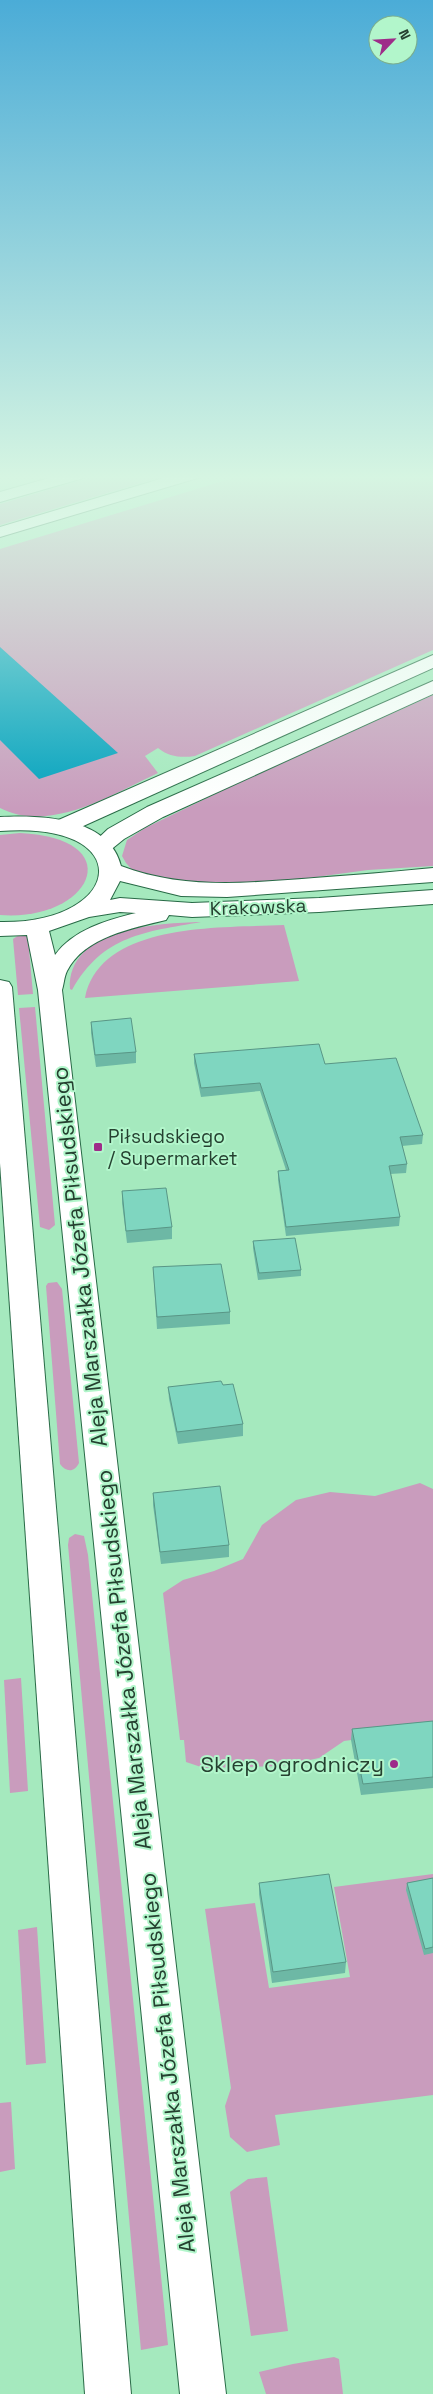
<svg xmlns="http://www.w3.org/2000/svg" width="433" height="2394" font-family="'Space Grotesk',sans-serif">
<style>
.green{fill:#c99cbd}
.water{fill:#01a1be}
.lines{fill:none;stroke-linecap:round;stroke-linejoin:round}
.tertiary-casing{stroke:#286a46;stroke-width:2}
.motorway-casing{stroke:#286a46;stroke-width:2}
.tertiary{fill:#fff;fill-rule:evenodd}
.motorway{fill:#fff;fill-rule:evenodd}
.wall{fill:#6db8a5}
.building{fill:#7fd6c0;stroke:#599686}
.poi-dot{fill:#9e2c89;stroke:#b2f6cb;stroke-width:2}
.labels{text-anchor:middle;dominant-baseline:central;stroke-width:4;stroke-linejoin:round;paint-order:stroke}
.street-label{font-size:19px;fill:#254030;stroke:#b2f6cb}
.poi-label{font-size:19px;fill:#254030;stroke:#b2f6cb;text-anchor:start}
.near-street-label{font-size:22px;fill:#254030;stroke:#b2f6cb}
.near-poi-label{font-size:22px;fill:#254030;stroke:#b2f6cb;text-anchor:end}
</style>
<rect width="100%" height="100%" fill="#a5e9be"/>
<g class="green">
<path d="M102 474H171L0 525V504Z"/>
<path d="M246 474H433V650L195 756C182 758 169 757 158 748L145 756 158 773C113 794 50 834 0 808V549Z"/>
<path d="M433 695V866L368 870 294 880 201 885 135 873 126 863 122 856 127 840 145 828 240 782Z"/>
<path d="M20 833C131 838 92 922 0 915V835Z"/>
<path d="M201 922C145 932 103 935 72 990L70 989C67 928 159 923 201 922Z"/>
<path d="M284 925 299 981 85 998C100 921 224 928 284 925Z"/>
<path d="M19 935 27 936 28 938 33 994 18 995 13 939Z"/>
<path d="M35 1007 55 1225 49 1230 40 1227 19 1008Z"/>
<path d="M57 1282 62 1289 79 1463C74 1473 66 1472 60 1464L46 1286 48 1283Z"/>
<path d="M420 1483 433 1489V1732L431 1729 344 1741 319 1758 281 1766 204 1768 186 1762 184 1740H180L163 1593 183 1580 214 1571 243 1559 262 1525 296 1500 330 1492 375 1496Z"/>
<path d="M75 1534 84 1536 88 1555 168 2345 141 2350 68 1545 69 1538Z"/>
<path d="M21 1678 28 1791 10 1793 4 1680Z"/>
<path d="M433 1874V2095L275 2115 280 2145 247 2152 230 2137 225 2106 231 2088 205 1909 255 1903 269 1988 350 1977 334 1887Z"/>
<path d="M37 1927 46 2063 26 2065 18 1930Z"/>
<path d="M11 2102 15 2169 0 2172V2103Z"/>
<path d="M267 2177 288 2331 251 2336 230 2192 248 2179Z"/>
<path d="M334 2357 339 2359 343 2394H266L259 2372 293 2364Z"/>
</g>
<path class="water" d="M0 647 118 753 39 779 0 740Z"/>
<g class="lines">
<g class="tertiary-casing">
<g id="tertiary">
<path d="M0 817C41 815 109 817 121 866 184 890 248 883 314 878 354 875 393 872 433 868V882L227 897 181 896 120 881 110 900 120 898 192 903 319 898 433 890V904L319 912 192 917 169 915 166 920C133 928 84 937 67 971 64 977 64 984 62 990L226 2394H180L38 990 27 935 0 936V922C125 924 139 820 0 831ZM120 912 136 913C107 920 73 930 55 955L49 931 89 917Z"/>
<path d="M0 980 9 982 12 987 131 2394H85L0 1163Z"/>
</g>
</g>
<g class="motorway-casing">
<g id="motorway">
<path d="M63 474H89L87 477 0 502V492Z"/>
<path d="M177 474H203L201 477 0 537V527Z"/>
<path d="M433 655V668L70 832 62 834 54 832 51 827 54 822Z"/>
<path d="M433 681V694L163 817 124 839 108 852 100 854 92 852 89 847 108 829 147 807Z"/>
</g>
</g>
<use href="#tertiary" class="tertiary"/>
<use href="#motorway" class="motorway"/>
</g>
<g class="wall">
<path d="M91 1022 136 1052V1063L96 1067 91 1033Z"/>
<path d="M194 1054 325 1064 423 1135 422 1144 402 1146 407 1164 406 1173 390 1174 400 1217 399 1226 286 1236 278 1180V1171L286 1170 260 1091 201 1097 194 1063Z"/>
<path d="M122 1191 172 1227V1239L127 1243 122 1203Z"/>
<path d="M253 1241 301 1270V1276L258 1280 253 1248Z"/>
<path d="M153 1267 230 1312V1324L157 1329Z"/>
<path d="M223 1385 243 1424V1436L178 1444 169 1399 168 1387Z"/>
<path d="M153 1493 229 1545V1557L161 1564 153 1505Z"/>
<path d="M433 1721V1788L361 1795 351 1740 352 1729Z"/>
<path d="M433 1878V1953L424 1955 406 1890 407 1883Z"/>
<path d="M259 1883 346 1962 345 1973 272 1983 259 1894Z"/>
</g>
<g class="building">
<path d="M131 1018 136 1052 95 1055 91 1022Z"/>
<path d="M319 1044 325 1064 396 1058 423 1135 400 1137 407 1164 389 1166 400 1217 286 1227 278 1171 289 1170 260 1083 201 1088 194 1054Z"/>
<path d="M166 1188 172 1227 126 1231 122 1191Z"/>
<path d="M295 1238 301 1270 259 1273 253 1241Z"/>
<path d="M221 1264 230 1312 157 1317 153 1267Z"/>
<path d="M221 1381 223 1385 233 1384 243 1424 177 1432 168 1387Z"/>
<path d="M220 1486 229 1545 160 1552 153 1493Z"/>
<path d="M433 1721V1777L363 1784 352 1729Z"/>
<path d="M329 1874 346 1962 273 1972 259 1883Z"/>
<path d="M433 1878V1947L425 1949 407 1883Z"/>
</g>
<linearGradient id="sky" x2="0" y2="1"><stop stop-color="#4bacd7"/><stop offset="0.59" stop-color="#d6f5e2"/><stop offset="1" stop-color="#d6f5e2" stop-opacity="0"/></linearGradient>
<rect width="433" height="809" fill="url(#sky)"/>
<g class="poi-dot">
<rect x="93" y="1142" width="10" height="10" rx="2.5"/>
<circle cx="394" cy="1764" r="5"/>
</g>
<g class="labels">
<g class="street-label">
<text transform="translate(258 907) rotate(-2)">Krakowska</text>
</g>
<g class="poi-label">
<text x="108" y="1136">Piłsudskiego<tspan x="108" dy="22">/ Supermarket</tspan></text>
</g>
<g class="near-street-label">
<text transform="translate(79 1257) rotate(-96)">Aleja Marszałka Józefa Piłsudskiego</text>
<text transform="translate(123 1660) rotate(-96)">Aleja Marszałka Józefa Piłsudskiego</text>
<text transform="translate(167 2063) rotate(-96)">Aleja Marszałka Józefa Piłsudskiego</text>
</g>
<g class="near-poi-label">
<text x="384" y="1764">Sklep ogrodniczy</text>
</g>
</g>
<g transform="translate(393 40) rotate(65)"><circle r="24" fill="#b2f6cb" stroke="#7aad8d"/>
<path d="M0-4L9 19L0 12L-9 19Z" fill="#9e2c89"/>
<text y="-8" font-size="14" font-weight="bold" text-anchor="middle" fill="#254030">N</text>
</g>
</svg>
